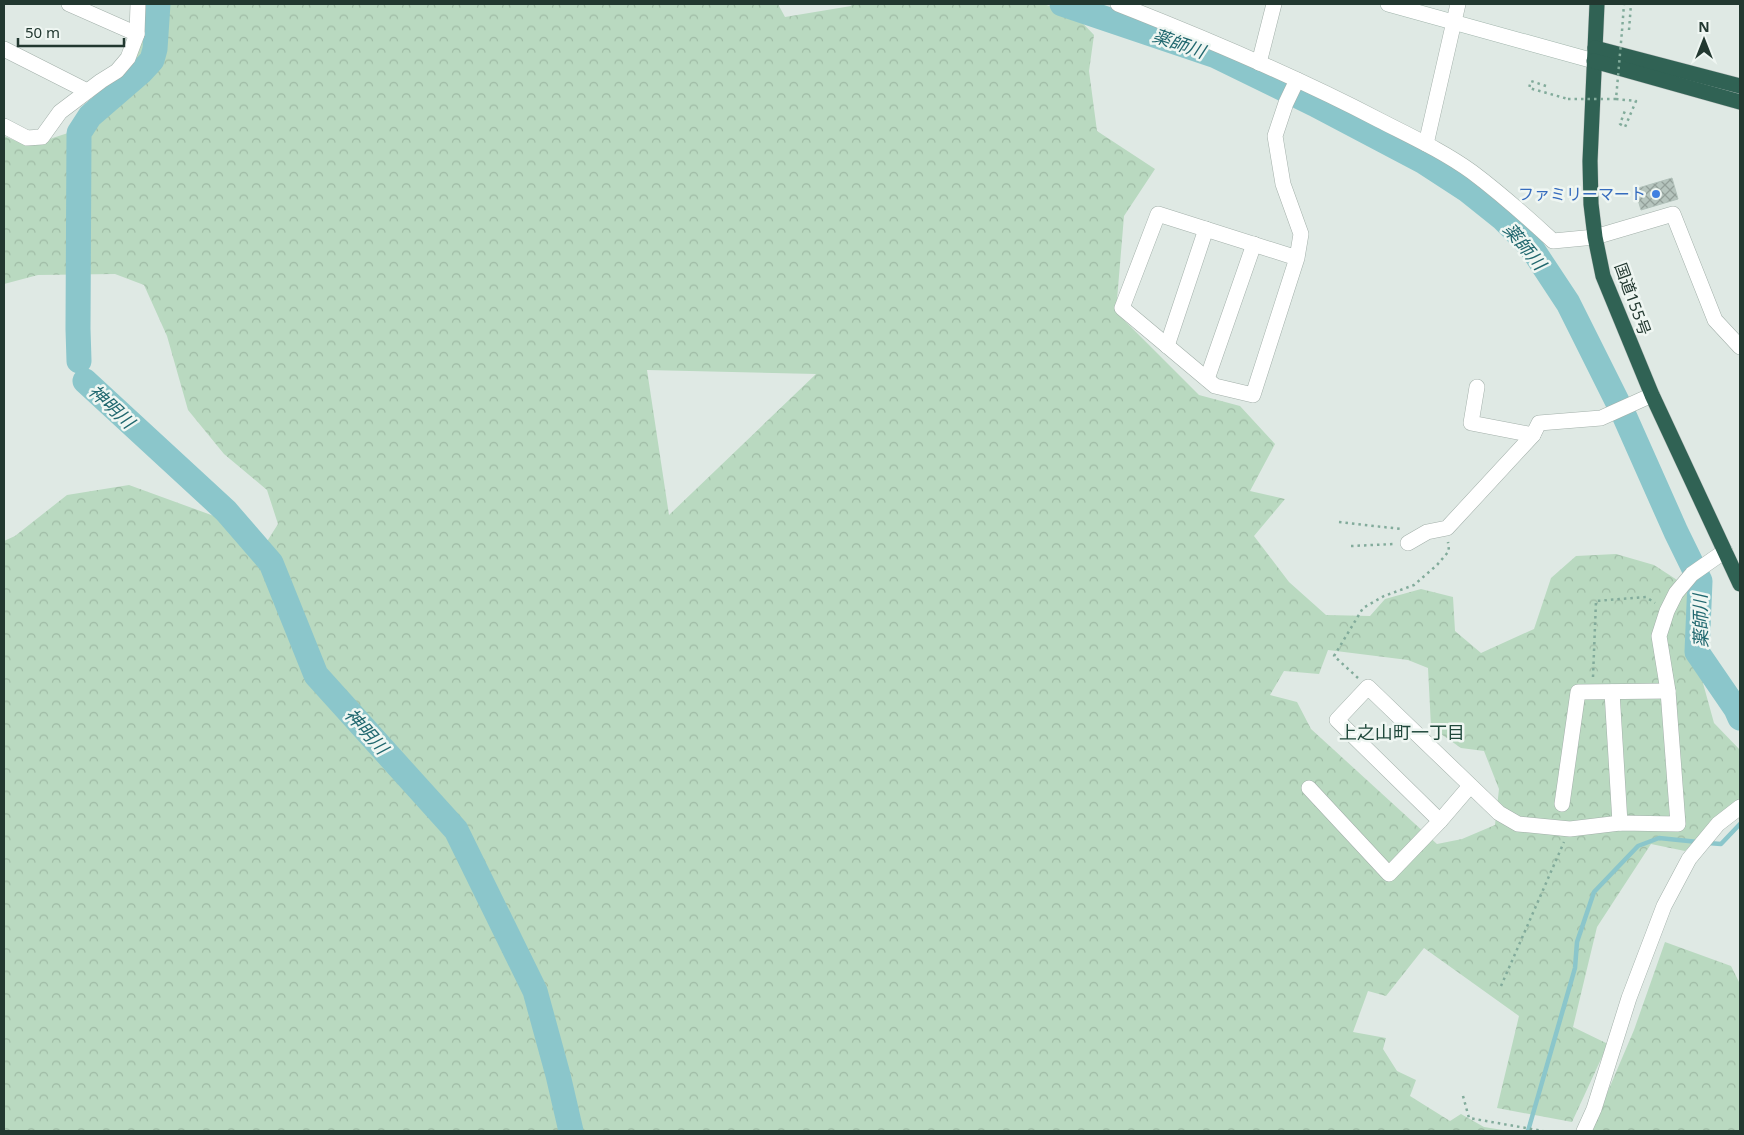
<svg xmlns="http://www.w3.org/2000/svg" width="1744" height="1135" font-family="'Noto Sans','Noto Sans JP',sans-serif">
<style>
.forest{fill:url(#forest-crowns);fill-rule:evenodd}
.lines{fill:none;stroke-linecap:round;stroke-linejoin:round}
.stream{stroke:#8bc6cb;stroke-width:4.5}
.river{stroke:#8bc6cb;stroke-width:25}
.building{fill:url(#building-cross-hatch);stroke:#b2c2bb}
.street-casing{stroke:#a3b0aa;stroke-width:16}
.secondary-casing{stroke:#a0b4ab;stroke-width:16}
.highway-casing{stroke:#bdc3c1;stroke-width:16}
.path{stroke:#82ab9b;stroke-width:2.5;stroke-dasharray:2.5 4;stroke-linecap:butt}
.street{stroke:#fff;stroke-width:15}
.secondary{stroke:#fff;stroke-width:15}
.highway{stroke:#306254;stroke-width:15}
.path-bridge{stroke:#82ab9b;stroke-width:2.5;stroke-dasharray:2.5 4;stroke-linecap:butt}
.shop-dot{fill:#3f7fe0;stroke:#eff6f2;stroke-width:2}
.labels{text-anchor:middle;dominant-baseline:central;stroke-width:5;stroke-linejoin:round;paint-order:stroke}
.shop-label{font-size:16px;fill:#366cbe;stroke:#eff6f2;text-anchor:end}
.street-label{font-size:16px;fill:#223830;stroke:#eff6f2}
.water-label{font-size:18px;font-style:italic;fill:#21686f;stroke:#eff6f2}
.neighbourhood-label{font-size:18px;fill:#1f483b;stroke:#eff6f2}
</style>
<defs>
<pattern id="forest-crowns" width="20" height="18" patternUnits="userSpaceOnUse" patternTransform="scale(1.25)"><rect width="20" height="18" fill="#b9d9c0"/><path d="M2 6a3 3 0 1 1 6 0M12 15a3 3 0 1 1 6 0" fill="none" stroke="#9fbba5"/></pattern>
<pattern id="building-cross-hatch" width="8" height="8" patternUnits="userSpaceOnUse" patternTransform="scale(1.25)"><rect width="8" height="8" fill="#b5c4bd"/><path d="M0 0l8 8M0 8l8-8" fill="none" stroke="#93a09a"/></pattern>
</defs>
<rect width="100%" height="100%" fill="#dfe9e4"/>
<g class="forest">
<path d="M142 4H778L785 17 851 6 852 4H1043L1073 13 1094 35 1089 71 1097 131 1155 169 1124 216 1116 312 1199 395 1240 406 1275 444 1250 491 1285 499 1254 536 1289 582 1326 615 1370 616 1385 599 1421 589 1453 597 1455 631 1481 653 1534 629 1551 578 1576 556 1616 554 1654 565 1694 591 1693 647 1714 723 1740 750V798L1724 810 1685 851 1651 844 1597 927 1573 1027 1608 1044 1572 1122 1497 1108 1519 1016 1424 948 1386 996 1368 991 1353 1032 1386 1038 1383 1049 1397 1071 1416 1080 1410 1096 1450 1121 1461 1114 1484 1127 1509 1131H4V541L15 536 67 495 129 485 214 516 261 551 278 524 267 490 224 454 188 410 167 336 144 285 115 274 38 275 4 284V136L28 146 68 133 134 58ZM647 370 816 374 669 515ZM1328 650 1408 660 1428 668 1431 727 1461 748 1484 751 1499 789 1495 825 1462 839 1437 844 1311 729 1297 702 1270 695 1284 671 1319 674Z"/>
<path d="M1665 942 1731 966 1740 984V1131H1591L1634 1030Z"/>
</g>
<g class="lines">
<g class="stream">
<path d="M79 361 85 381"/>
<path d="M1708 843 1721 844 1740 824"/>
<path d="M1528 1131 1575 968 1577 942 1594 892 1638 846 1659 838 1698 842"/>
</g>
<g class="river">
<path d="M1062 4 1216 56 1314 104 1424 162 1467 190 1502 218 1531 247 1568 303 1624 415 1676 532 1700 581 1697 652 1736 709 1740 718"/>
<path d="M79 361 78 329 79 133 90 116 141 72 152 60 155 49 158 4"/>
<path d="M85 381 226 511 271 563 316 675 456 830 535 991 558 1075 571 1131"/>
</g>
</g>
<path class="building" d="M1672 178 1678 199 1641 210 1635 189Z"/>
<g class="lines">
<g class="street-casing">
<g id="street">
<path d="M69 4 137 34"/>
<path d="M1118 4C1207 39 1295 76 1379 120 1410 136 1443 151 1472 172 1500 193 1527 217 1553 241L1595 237 1673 214 1715 320 1740 347"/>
<path d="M4 49 87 91"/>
<path d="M1259 63 1274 4"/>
<path d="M1297 80 1286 103 1275 136 1283 184 1301 234 1297 258 1253 395 1215 386 1122 308 1158 214 1297 258"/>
<path d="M4 126 27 138 42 137 60 112 101 81 117 71 128 58 137 34 138 4"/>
<path d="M1426 144 1458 4"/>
<path d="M1167 346 1206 229"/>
<path d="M1207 379 1254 244"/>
<path d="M1477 387 1471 423 1533 435"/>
<path d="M1408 543 1427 532 1447 528 1533 435 1539 423 1601 418 1652 395"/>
<path d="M1612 692 1620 823"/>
<path d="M1309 788 1389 874 1440 821 1337 720 1368 687 1499 813 1518 824 1570 829 1620 823 1678 824 1668 691 1659 636 1667 611 1676 593 1692 574 1725 551"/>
<path d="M1562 804 1578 692 1668 691"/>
<path d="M1440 821 1470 786"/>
<path d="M1584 1131 1594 1109 1629 998 1664 906 1689 859 1718 824 1740 807"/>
</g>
</g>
<g class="secondary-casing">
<path id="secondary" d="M1388 4 1594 61"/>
</g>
<g class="highway-casing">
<g id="highway">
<path d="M1597 4 1590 161 1591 204 1595 237 1603 276 1652 395 1740 584"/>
<path d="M1595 48 1740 86"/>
<path d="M1594 61 1740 102"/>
</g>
</g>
<g class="path">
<path d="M1629 30 1631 4"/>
<path d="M1622 31 1624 4"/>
<path d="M1546 86 1531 81 1529 88 1568 99"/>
<path d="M1616 99 1636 101 1625 127 1620 124 1626 108"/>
<path d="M1339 522 1401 529"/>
<path d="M1351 546 1394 544"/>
<path d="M1593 677 1596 601 1646 597 1655 603"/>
<path d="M1358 678 1334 656 1363 608 1384 596 1414 585 1437 565 1449 551 1448 542"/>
<path d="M1501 986 1564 842"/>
<path d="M1463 1096 1469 1118 1543 1131"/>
</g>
<use href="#street" class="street"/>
<use href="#secondary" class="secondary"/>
<use href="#highway" class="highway"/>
<path class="path-bridge" d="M1568 99H1616L1622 31"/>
</g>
<circle class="shop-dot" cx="1656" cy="194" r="5"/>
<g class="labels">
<g class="shop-label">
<text x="1646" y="194">ファミリーマート</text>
</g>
<g class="street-label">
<text transform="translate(1633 299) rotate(70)">国道155号</text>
</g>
<g class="water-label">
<text transform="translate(1179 43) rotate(19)">薬師川</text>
<text transform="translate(1525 246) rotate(50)">薬師川</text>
<text transform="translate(112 406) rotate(43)">神明川</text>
<text transform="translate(1700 621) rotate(-91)">薬師川</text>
<text transform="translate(367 731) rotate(48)">神明川</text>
</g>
<g class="neighbourhood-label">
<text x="1402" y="732">上之山町一丁目</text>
</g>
</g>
<rect width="1744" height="1135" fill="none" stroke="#223830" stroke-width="10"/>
<g transform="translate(1704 40)" stroke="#eff6f2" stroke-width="4" paint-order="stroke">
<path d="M0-4L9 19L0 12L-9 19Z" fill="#223830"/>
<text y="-8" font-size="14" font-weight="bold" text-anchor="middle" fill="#223830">N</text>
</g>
<path d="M18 38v8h106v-8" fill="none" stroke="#223830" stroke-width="2.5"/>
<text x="25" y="38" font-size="15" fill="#223830" stroke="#eff6f2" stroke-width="4" paint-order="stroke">50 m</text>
</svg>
